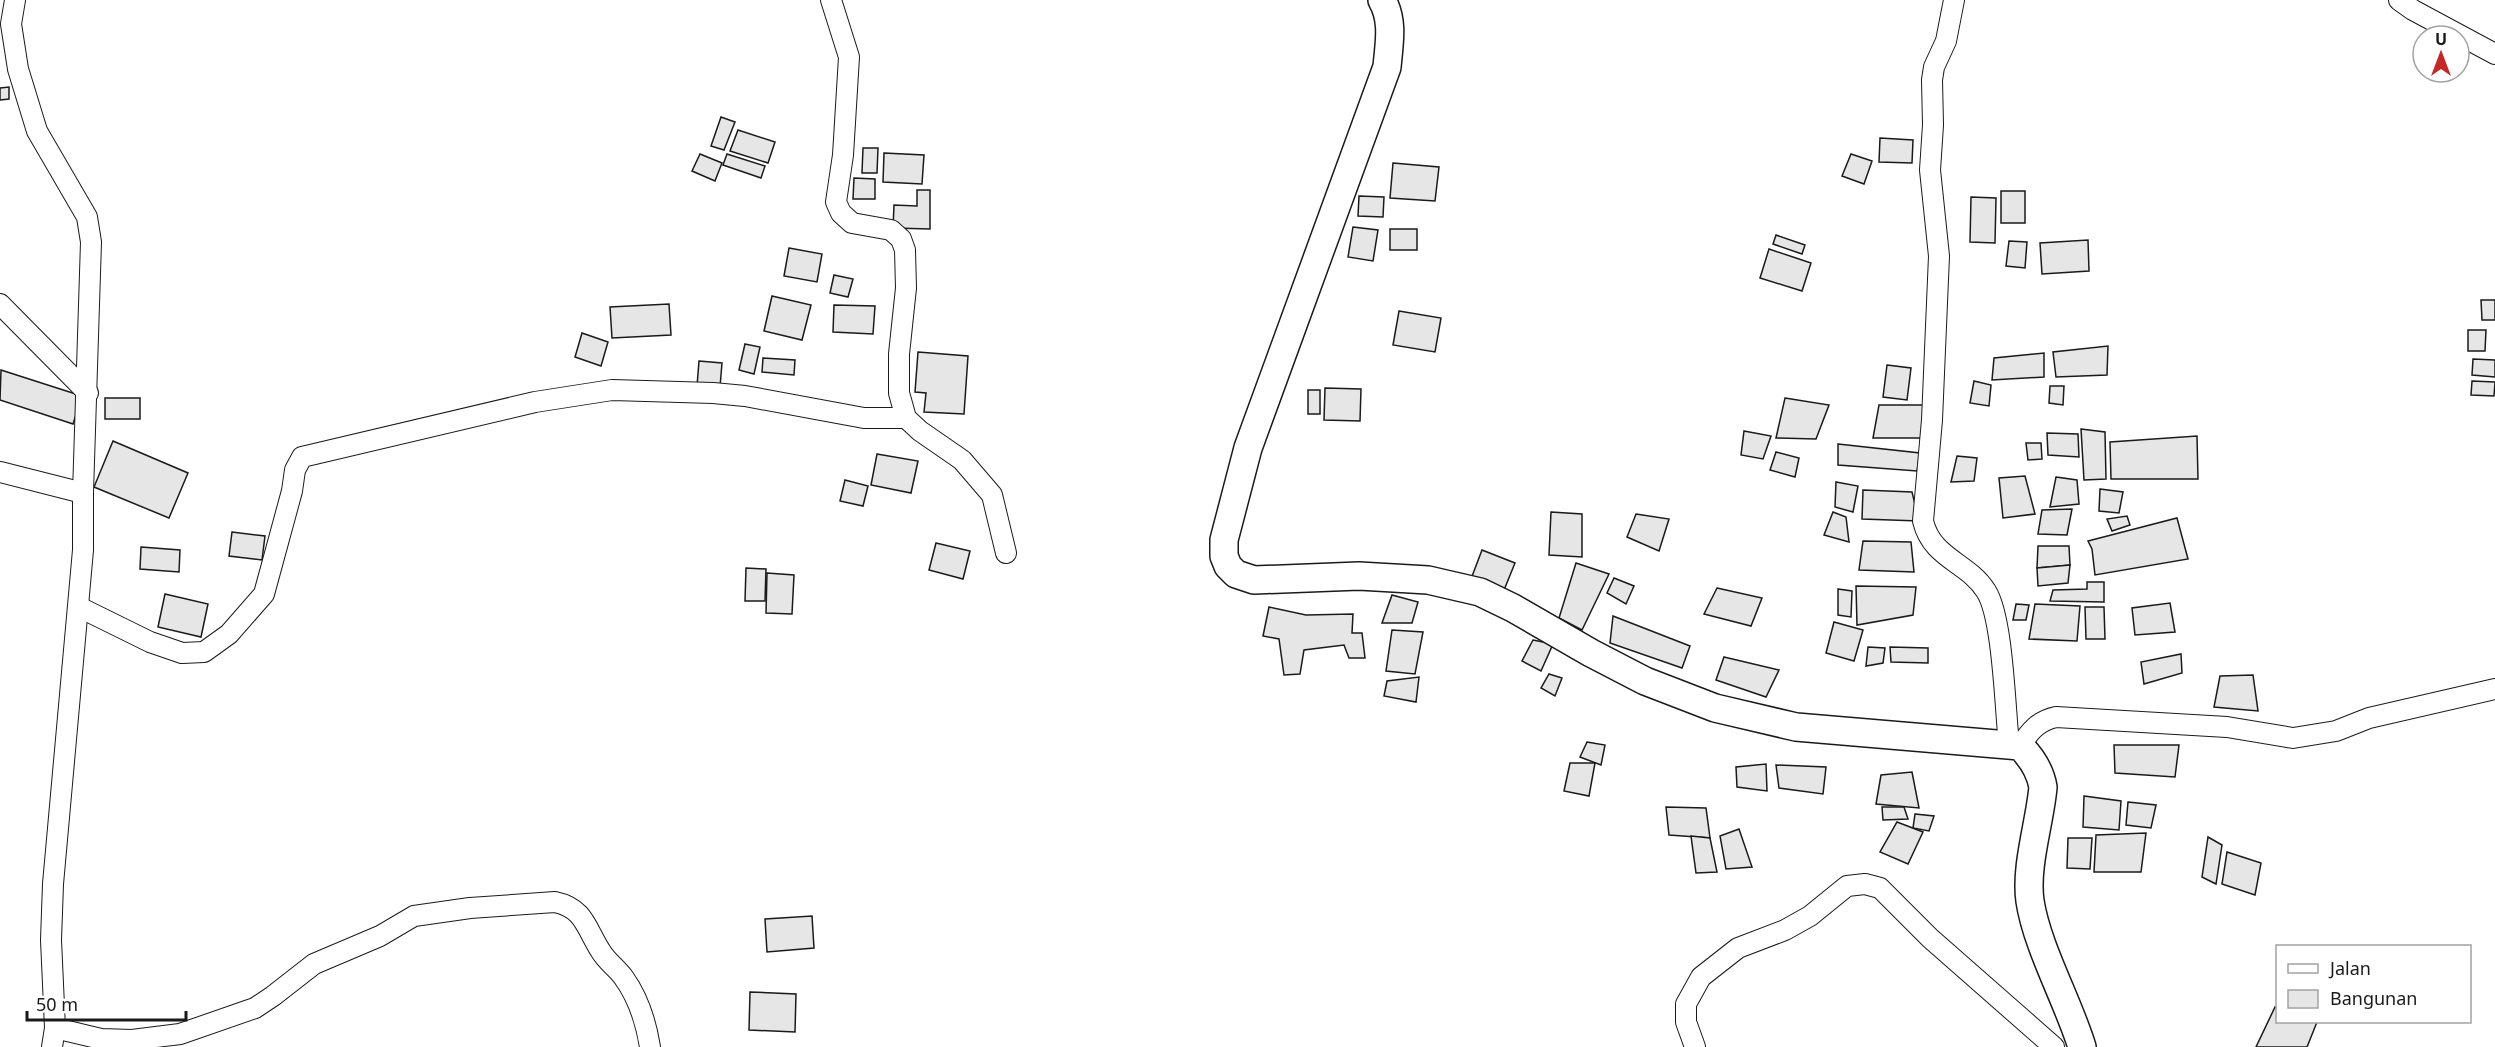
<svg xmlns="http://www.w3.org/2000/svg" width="2495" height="1047" font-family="'Noto Sans',sans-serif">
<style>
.building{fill:#e6e6e6;stroke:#1a1a1a;stroke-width:1.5}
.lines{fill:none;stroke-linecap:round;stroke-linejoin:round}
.street-casing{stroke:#1a1a1a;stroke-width:22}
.secondary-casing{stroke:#1a1a1a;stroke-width:30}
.street{stroke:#fff;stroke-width:20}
.secondary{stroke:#fff;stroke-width:27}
</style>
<rect width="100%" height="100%" fill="#fff"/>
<g class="building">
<path d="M9 87V99L0 100V88Z"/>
<path d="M721 117 735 122 724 150 711 146Z"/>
<path d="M738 130 775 142 768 163 730 151Z"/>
<path d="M1880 138 1913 140 1912 163 1879 162Z"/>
<path d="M863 148H878L877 173H862Z"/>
<path d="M884 153 924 155 922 184 883 182Z"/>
<path d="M700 154 722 163 715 181 692 171Z"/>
<path d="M727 154 765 166 761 178 723 165Z"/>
<path d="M1851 154 1872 161 1864 184 1842 176Z"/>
<path d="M1393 163 1439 167 1435 201 1390 198Z"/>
<path d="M854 178 875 179V199H853Z"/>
<path d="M917 190H930V229L893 228 894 205 917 206Z"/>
<rect x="2001" y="191" width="24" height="32"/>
<path d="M1359 196 1384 197 1383 217 1358 216Z"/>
<path d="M1971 197 1996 198 1995 243 1970 242Z"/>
<path d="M1353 227 1378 230 1373 261 1348 257Z"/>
<rect x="1390" y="229" width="27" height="21"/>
<path d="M1776 235 1805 245 1802 254 1773 244Z"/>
<path d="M2088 240 2089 271 2042 274 2040 243Z"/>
<path d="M2009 241 2027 242 2025 268 2006 266Z"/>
<path d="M789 248 822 254 817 282 784 276Z"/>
<path d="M1769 249 1811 263 1802 291 1760 278Z"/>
<path d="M834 275 853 279 848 297 830 293Z"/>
<path d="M772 296 811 305 802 340 764 331Z"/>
<path d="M2481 300H2495V320H2482Z"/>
<path d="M669 304 671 335 612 338 610 307Z"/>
<path d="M834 305 875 306 873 334 833 332Z"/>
<path d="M1399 311 1441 318 1435 352 1393 345Z"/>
<path d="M2468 330H2486L2485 351H2468Z"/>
<path d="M582 333 608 342 601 366 575 357Z"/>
<path d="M745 344 760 347 754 374 739 370Z"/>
<path d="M2108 346 2107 375 2056 377 2053 352Z"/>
<path d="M918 352 968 356 964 414 924 412 926 393 915 392Z"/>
<path d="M2044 353V377L1992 380 1994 358Z"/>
<path d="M763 358 795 360 794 375 762 372Z"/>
<path d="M2473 359 2495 360V377L2472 375Z"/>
<path d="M699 361 722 363 720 387 697 386Z"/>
<path d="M1887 365 1911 368 1907 400 1883 397Z"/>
<path d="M1 370 82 396 73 424 0 400Z"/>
<path d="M1974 381 1991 385 1989 406 1970 403Z"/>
<path d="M2472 381 2495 382 2494 396 2471 395Z"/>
<path d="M2050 386H2064L2063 405 2049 403Z"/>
<path d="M1325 388 1361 389 1360 421 1324 420Z"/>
<rect x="1308" y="390" width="12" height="24"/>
<rect x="105" y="398" width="35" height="21"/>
<path d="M1785 398 1829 405 1816 439 1776 438Z"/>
<path d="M1879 405H1932L1924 438H1873Z"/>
<path d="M2081 429 2105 432 2106 479 2084 480Z"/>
<path d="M1744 431 1771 436 1763 459 1741 455Z"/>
<path d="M2047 433 2078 434 2079 457 2048 455Z"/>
<path d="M2197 436 2198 479H2111L2110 442Z"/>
<path d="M113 441 188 473 169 518 94 487Z"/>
<path d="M2026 443H2041L2042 459 2028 460Z"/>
<path d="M1838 444 1920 453 1917 471 1838 465Z"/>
<path d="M1776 452 1799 458 1795 477 1770 470Z"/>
<path d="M877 454 918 461 911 493 871 485Z"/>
<path d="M1957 456 1977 458 1974 481 1951 482Z"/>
<path d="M2025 476 2035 514 2003 518 1999 478Z"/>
<path d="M2056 477 2077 480 2079 504 2050 507Z"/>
<path d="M845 480 868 486 863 506 840 501Z"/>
<path d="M1836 482 1858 486 1853 512 1835 507Z"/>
<path d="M2100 489 2123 492 2119 513 2099 511Z"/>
<path d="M1863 490 1912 492 1919 521 1862 519Z"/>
<path d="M2072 509 2067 535 2038 534 2042 510Z"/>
<path d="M1551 512 1582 514V557L1549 555Z"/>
<path d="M1833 512 1846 517 1849 542 1824 535Z"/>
<path d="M1636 514 1669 519 1659 551 1627 537Z"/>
<path d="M2127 516 2130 525 2112 531 2107 519Z"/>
<path d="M2177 518 2188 559 2095 575 2092 549 2088 541Z"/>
<path d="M232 532 265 536 262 560 229 556Z"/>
<path d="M1863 541 1911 542 1914 572 1859 570Z"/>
<path d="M936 543 970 551 963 579 929 570Z"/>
<path d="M2038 546H2069L2070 565 2037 568Z"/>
<path d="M141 547 180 550 179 572 140 569Z"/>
<path d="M1482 550 1515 563 1504 590 1471 579Z"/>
<path d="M1576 563 1609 574 1582 630 1559 618Z"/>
<path d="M2070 565 2068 583 2038 586 2037 568Z"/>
<path d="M746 568 766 569 765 601H745Z"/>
<path d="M767 573 794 575 792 614 766 613Z"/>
<path d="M1614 578 1634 586 1626 604 1607 593Z"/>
<path d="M2087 582H2104V602L2050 601 2053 590 2087 589Z"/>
<path d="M1856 586 1916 587 1913 615 1857 625Z"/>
<path d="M1717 588 1762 598 1751 626 1704 614Z"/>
<path d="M1838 589 1852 591 1851 617 1838 615Z"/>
<path d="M165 594 208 604 201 637 158 627Z"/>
<path d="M1392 595 1418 602 1412 623H1382Z"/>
<path d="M2170 603 2175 632 2135 635 2132 608Z"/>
<path d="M2016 604 2029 605 2026 620H2013Z"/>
<path d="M2035 604 2080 606 2077 641 2029 639Z"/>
<path d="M1269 607 1306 615 1353 614 1352 633H1362L1365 658H1349L1344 645 1304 650 1300 674 1284 675 1279 639 1263 636Z"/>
<path d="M2085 607H2104L2105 639H2086Z"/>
<path d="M1613 616 1690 646 1682 668 1610 643Z"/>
<path d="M1834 622 1863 630 1854 661 1826 653Z"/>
<path d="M1392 630 1423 632 1415 674 1386 671Z"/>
<path d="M1533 640 1553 644 1541 671 1522 661Z"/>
<path d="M1868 647 1885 648 1883 663 1866 666Z"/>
<path d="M1890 647 1928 648V663L1891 662Z"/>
<path d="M2181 654 2182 673 2144 684 2141 662Z"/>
<path d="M1724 657 1779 670 1766 697 1716 680Z"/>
<path d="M1549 674 1562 678 1555 696 1541 688Z"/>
<path d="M2253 675 2258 711 2214 707 2220 676Z"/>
<path d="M1419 677 1416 702 1384 696 1387 681Z"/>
<path d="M1587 742 1605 745 1601 765 1580 757Z"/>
<path d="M2114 745H2179L2175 777 2115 773Z"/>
<path d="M1570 763H1595L1589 796 1564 791Z"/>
<path d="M1766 764 1767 791 1737 787 1736 767Z"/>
<path d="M1776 765 1826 767 1823 794 1779 788Z"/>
<path d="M1912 772 1919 808 1876 804 1881 775Z"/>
<path d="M2084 796 2121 801 2119 830 2083 827Z"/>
<path d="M2128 802 2156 805 2151 828 2126 825Z"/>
<path d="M1666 807 1706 808 1710 838 1669 835Z"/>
<path d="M1882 807H1904L1908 819 1883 820Z"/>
<path d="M1915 814 1934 816 1929 831 1913 828Z"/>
<path d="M1897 822 1923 832 1908 864 1880 852Z"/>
<path d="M1739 829 1752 867 1726 869 1720 836Z"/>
<path d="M2146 833 2141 872H2094L2096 835Z"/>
<path d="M1691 836 1710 838 1717 872 1696 873Z"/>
<path d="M2208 837 2222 845 2216 884 2202 877Z"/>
<path d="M2068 838H2092L2090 869 2067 868Z"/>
<path d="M2227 852 2261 863 2255 895 2222 884Z"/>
<path d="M812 916 814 948 767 952 765 919Z"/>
<path d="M750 992 796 994 795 1032 749 1030Z"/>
<path d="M2275 1007 2278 1008V1022H2317L2307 1047H2256Z"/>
</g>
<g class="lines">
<g class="street-casing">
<g id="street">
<path d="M15 0 11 24 18 69 37 131 87 217 91 242 83 493V550L53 884 51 940 55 1028 52 1047"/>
<path d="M831 0 849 57 843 155 836 202 841 213 852 223 891 230 901 239 905 250 906 288 899 354V393L906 418 920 431 962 460 992 495 1006 553"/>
<path d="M1954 0 1946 41 1934 67 1932 80 1933 125 1930 170 1939 256 1932 420 1923 521C1932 559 1968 562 1986 591 2003 617 2005 709 2009 744"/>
<path d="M2399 0 2413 10 2495 54"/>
<path d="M0 304 88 393"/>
<path d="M0 472 83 493"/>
<path d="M79 607 150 642 182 653 204 652 229 634 264 594 292 491 295 470 302 457 535 402 612 390 713 393 745 396 864 418H906"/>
<path d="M2020 746C2030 731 2038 721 2056 717L2227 727 2293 738 2336 731 2369 718 2495 689"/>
<path d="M55 1028 101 1039 132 1040 180 1034 255 1008 273 996 314 964 380 936 414 916 470 908 555 902C584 908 586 928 600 950 606 961 617 968 624 978 639 999 646 1022 650 1047"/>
<path d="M1695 1047 1686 1022V1004L1701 977 1738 948 1785 930 1810 916 1847 886 1865 884 1880 888 1930 938 2054 1047"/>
</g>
</g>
<g class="secondary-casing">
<path id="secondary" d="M1382 0C1394 21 1389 44 1387 67L1248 448 1224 540V556L1228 566 1236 574 1254 580 1359 576 1428 580 1480 592 1513 608 1591 653 1645 681 1715 708 1796 727 2020 746C2032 758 2040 770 2043 787 2040 822 2025 866 2030 901 2037 947 2068 1001 2082 1047"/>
</g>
<use href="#street" class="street"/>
<use href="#secondary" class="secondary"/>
</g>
<rect x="2276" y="945" width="195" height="78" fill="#ffffff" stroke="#a3a3a3" stroke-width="1.5"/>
<rect x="2288" y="964" width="30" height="9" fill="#ffffff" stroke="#a3a3a3" stroke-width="1.5"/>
<text x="2330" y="975" font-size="18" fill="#1a1a1a">Jalan</text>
<rect x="2288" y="990" width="30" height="18" fill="#e6e6e6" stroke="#a3a3a3" stroke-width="1.5"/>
<text x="2330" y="1005" font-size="18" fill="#1a1a1a">Bangunan</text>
<g transform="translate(2441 54)"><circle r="28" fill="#ffffff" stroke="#a3a3a3" stroke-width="1.5"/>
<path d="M0-4.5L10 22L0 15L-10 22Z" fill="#c62828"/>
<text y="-9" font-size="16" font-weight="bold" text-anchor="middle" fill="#1a1a1a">U</text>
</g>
<path d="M27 1011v9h159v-9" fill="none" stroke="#1a1a1a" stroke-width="3"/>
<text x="36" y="1011" font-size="18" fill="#1a1a1a" stroke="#ffffff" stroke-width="4.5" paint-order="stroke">50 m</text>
</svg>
